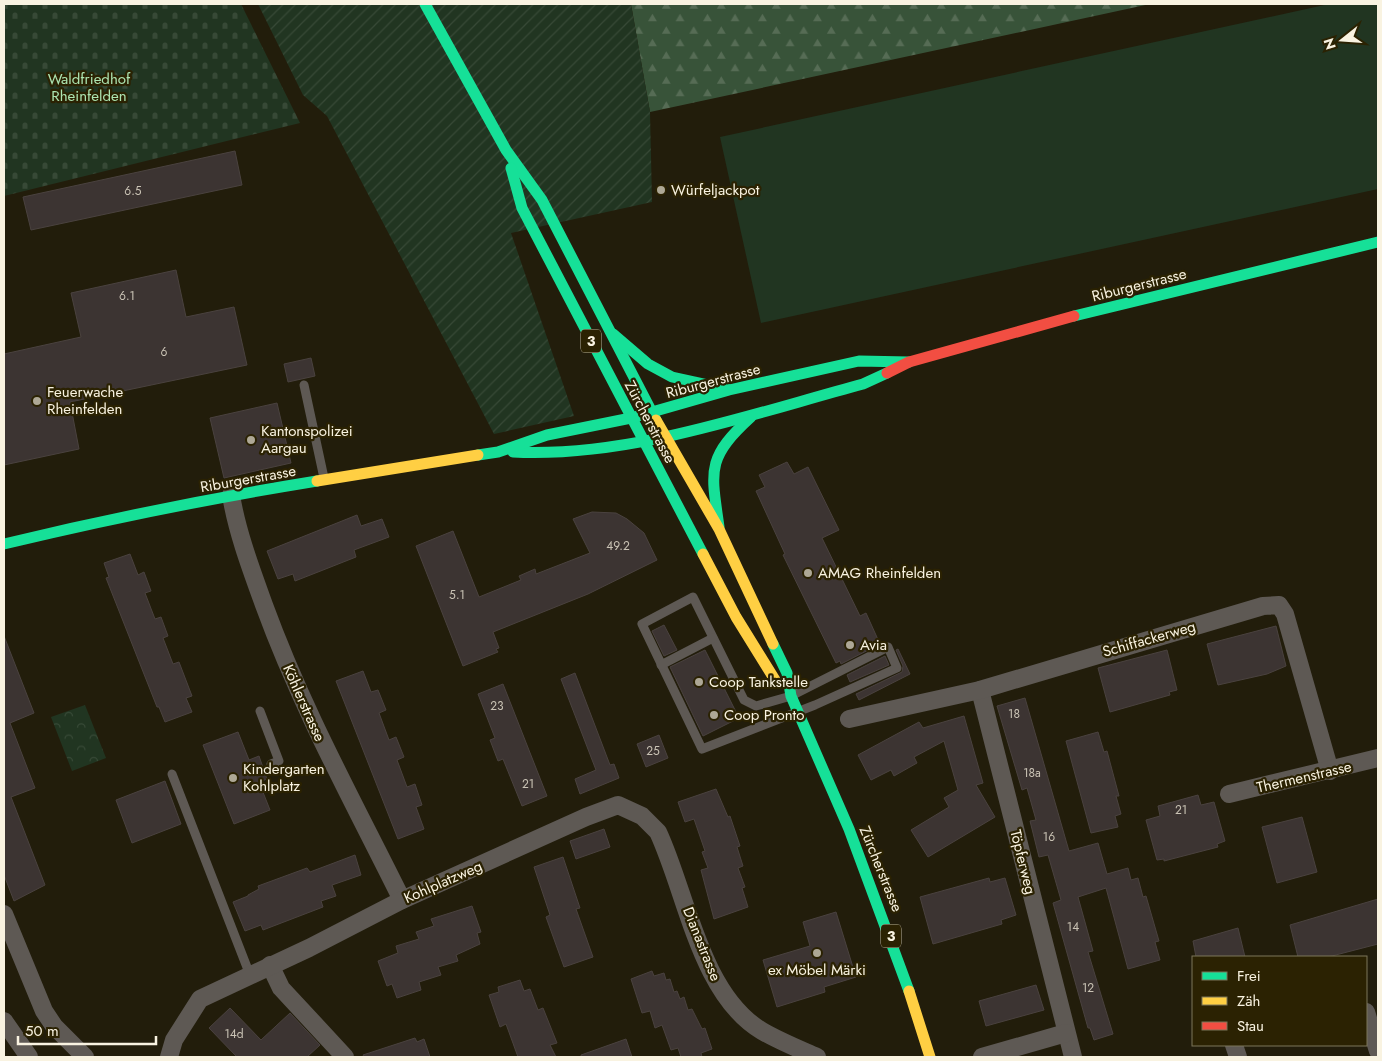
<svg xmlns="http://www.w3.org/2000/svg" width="1382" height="1061" font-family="Jost,sans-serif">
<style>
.forest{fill:url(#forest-firs)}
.cemetery{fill:url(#cemetery-stones)}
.park{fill:url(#park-crowns)}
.garden{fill:url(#garden-furrows)}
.pitch{fill:#213521}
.building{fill:#3c3432;stroke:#4a423f}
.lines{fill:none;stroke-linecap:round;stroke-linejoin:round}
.lane{stroke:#5e5954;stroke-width:9}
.street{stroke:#5e5954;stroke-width:18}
.fast{stroke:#16e098;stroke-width:11}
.slow{stroke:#ffcf43;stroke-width:11}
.jam{stroke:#f24e42;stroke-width:11}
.poi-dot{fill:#aea896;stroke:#2b2202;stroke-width:2}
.labels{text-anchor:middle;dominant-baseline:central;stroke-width:4.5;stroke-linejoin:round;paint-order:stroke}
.number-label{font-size:12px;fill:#cac3b5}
.shield{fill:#2b2202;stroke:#bbb49e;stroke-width:1}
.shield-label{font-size:14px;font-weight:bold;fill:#f9f3e1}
.park-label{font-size:15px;fill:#ade5b2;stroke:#2b2202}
.poi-label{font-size:15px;fill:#f9f3e1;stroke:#2b2202;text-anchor:start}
.street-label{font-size:15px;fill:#f9f3e1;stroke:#2b2202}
</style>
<defs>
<pattern id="forest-firs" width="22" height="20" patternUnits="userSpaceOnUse" patternTransform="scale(1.25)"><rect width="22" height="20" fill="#385339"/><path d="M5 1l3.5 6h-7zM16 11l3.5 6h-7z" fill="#566c55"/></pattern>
<pattern id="cemetery-stones" width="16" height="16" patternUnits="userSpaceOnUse" patternTransform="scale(1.25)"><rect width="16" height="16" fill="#213521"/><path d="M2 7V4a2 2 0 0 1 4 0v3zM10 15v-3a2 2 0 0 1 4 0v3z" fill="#374936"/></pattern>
<pattern id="park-crowns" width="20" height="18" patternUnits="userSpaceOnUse" patternTransform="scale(1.25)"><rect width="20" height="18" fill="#213521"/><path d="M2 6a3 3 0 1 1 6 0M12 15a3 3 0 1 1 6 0" fill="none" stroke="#374936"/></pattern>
<pattern id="garden-furrows" width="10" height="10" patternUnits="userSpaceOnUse" patternTransform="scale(1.25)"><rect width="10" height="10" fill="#213521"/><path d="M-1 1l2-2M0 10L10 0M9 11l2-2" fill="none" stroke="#374936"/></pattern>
</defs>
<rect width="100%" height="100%" fill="#221d0b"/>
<path class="forest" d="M631 4H1150L650 112Z"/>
<path class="cemetery" d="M4 4H241L300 123 4 196Z"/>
<path class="park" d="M85 705 106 758 72 771 51 717Z"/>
<path class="garden" d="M258 4H631L650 112 652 202 511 233 574 416 494 434 327 116 303 95Z"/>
<path class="pitch" d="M1329 4H1378V189L761 323 720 137Z"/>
<g class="building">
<path d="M235 151 242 185 31 230 23 197Z"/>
<path d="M176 270 186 317 234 307 247 365 70 402 79 449 4 465V354L81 337 71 293Z"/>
<path d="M311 358 315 376 288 382 284 364Z"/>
<path d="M277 403 291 463 224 478 210 418Z"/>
<path d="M787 462 794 474 808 467 839 530 822 538 860 616 866 613 880 644 841 664 840 661 836 663 783 555 785 554 756 491 765 487 759 475Z"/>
<path d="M592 512 616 513 627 519 644 533 657 560 588 594 493 632 499 648 496 649 498 652 463 666 416 546 453 531 479 597 521 580 519 576 535 569 536 574 590 553 573 519Z"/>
<path d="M357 515 361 526 382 519 389 537 354 550 356 557 318 572 295 581 293 574 278 579 267 551Z"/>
<path d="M130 554 138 575 144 572 151 591 145 593 155 619 161 617 168 636 163 638 173 664 179 662 192 696 186 698 192 712 165 722 159 707H157L106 578 109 577 104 563Z"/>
<path d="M664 625 677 650 664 656 652 631Z"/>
<path d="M1276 626 1286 666 1267 674 1218 685 1207 644Z"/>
<path d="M4 636 34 713 10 723 35 788 11 797 45 885 14 901 4 875Z"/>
<path d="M898 649 910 674 859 700 856 694 902 672 903 666 896 650Z"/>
<path d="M705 650 739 718 703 736 670 667Z"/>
<path d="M1167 650 1177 690 1169 692 1170 695 1110 712 1098 668Z"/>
<path d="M885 656 889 665 850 682 847 675Z"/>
<path d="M363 671 371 692 378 690 386 710 379 713 389 740 396 737 404 757 397 760 407 787 415 784 422 805 416 807 424 829 398 839 336 681Z"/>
<path d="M575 673 610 765 614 764 619 778 580 794 575 779 596 770 561 679Z"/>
<path d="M503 684 547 796 522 806 503 759 498 761 490 740 495 738 478 694Z"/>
<path d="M1025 698 1069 851 1098 843 1107 874 1128 868 1131 880 1138 878 1143 897 1146 896 1159 941 1155 942 1160 960 1128 969 1106 888 1078 897 1093 951 1088 952 1113 1034 1094 1040 1090 1028H1088L1053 903 1061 900 1048 855 1039 857 1030 821 1036 820 1027 788 1022 790 997 706Z"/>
<path d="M964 716 983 783 976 785 995 817 928 857 911 830 949 807 944 798 958 790 944 741 914 757 917 763 894 776 891 770 871 780 858 755 919 722 923 728Z"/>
<path d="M238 732 249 760 259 756 267 779 259 782 270 810 234 824 203 745Z"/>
<path d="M1098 732 1104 752 1107 751 1119 796H1116L1121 814 1115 816 1118 827 1091 833 1066 741Z"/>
<path d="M659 735 668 758 646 767 637 744Z"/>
<path d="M165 781 181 824 132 843 116 800Z"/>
<path d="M716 789 728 817 730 816 740 846 737 847 743 866 738 868 745 887 742 888 748 907 714 919 701 870 708 868 702 852 705 851 694 819 685 822 678 802Z"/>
<path d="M1198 795 1201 805 1214 802 1225 841 1217 844 1218 847 1164 861V859L1157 860 1146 820 1160 816 1158 806Z"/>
<path d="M1302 817 1317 872 1277 883 1262 827Z"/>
<path d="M604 829 610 847 576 859 570 841Z"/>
<path d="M355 855 361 875 332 885 336 896 321 901 323 907 263 930 261 925 245 931 233 902 248 896V895L259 889 258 886 307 868 310 872Z"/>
<path d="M563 857 580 908 576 909 593 957 564 967 546 917 550 915 534 867Z"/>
<path d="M989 878 990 882 1005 878 1016 915 1001 920 1002 924 933 944 920 897Z"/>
<path d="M1378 899V944L1328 957H1298L1290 925Z"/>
<path d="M472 906 481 932 477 933 480 944 456 955 458 961 438 967 441 975 419 982 421 990 397 998 392 984 387 986 378 961 398 953 396 946 419 939 416 932 434 926 431 919Z"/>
<path d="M836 912 856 977 824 987 825 992 777 1007 763 960 810 946 803 922Z"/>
<path d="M1238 928 1245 957H1196L1193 941Z"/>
<path d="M652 971 654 976 664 973 666 980 670 979 674 992 677 991 680 999 684 997 688 1010 692 1009 702 1029 705 1028 712 1049 701 1053 702 1057H681L678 1048 671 1050 662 1025 655 1028 650 1011 642 1013 631 979Z"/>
<path d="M520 980 524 991 530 989 538 1010 543 1008 557 1043 550 1045 556 1057H518L506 1024 500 1027 489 995 499 992 498 987Z"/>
<path d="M1036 985 1044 1010 986 1026 979 1001Z"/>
<path d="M230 1008 261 1040 290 1013 320 1045 307 1057H237L209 1028Z"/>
<path d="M415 1038 417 1042 424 1039 430 1057H364L363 1055Z"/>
<path d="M626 1039 632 1057H581V1055Z"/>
</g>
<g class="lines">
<g class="lane">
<path d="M304 385 324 478"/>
<path d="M693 597 744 700 756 706 791 696 888 647 897 668 815 705 702 749 642 624Z"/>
<path d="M661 665 713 638"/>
<path d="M260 711 279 761 271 764"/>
<path d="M172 774 250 975"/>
</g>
<g class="street">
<path d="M231 495C237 532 251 569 264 605 302 709 353 801 402 900"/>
<path d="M980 690 1073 1057"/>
<path d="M849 719 980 690 1263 606 1279 605 1285 614 1330 771"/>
<path d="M1229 794 1378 758"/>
<path d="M4 914 44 1011 54 1026 85 1057"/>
<path d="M270 965 281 988 345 1057"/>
<path d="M1366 1012 1378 1051"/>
<path d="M4 1021 29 1057"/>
<path d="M1234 1045 1238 1057"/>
<path d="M169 1057 174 1040 200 999 309 948 402 900 586 817 618 805 642 816 658 832C687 894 700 994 762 1031 779 1041 799 1049 817 1057"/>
<path d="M982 1057 1066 1033"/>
</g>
<g class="fast">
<path d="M425 4 506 150 542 200 656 420"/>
<path d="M511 168 522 208 703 554"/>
<path d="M1074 316 1378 242"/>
<path d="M613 334 648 364 672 377 727 389"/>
<path d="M513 452C629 458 751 414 863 384L887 373"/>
<path d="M478 455 498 452 547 435 631 418 729 390 859 361 909 362"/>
<path d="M719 527C711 470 706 458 751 417"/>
<path d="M4 544C108 519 212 498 317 481"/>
<path d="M773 644 787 673 791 696 849 829 909 991"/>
</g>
<g class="slow">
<path d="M656 420 719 529 773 644"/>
<path d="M317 481 478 455"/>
<path d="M703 554 736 617 775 680"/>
<path d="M909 991 930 1057"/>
</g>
<path class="jam" d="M887 373 909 362 1074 316"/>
</g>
<g class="poi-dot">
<circle cx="661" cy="190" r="5"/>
<circle cx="37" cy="401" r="5"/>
<circle cx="251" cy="440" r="5"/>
<circle cx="808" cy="573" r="5"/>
<circle cx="850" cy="645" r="5"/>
<circle cx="699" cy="682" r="5"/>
<circle cx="714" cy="715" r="5"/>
<circle cx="233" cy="778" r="5"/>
<circle cx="817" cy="953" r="5"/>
</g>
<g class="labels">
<g class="number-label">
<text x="133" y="191">6.5</text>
<text x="127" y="296">6.1</text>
<text x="164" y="352">6</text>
<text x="618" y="546">49.2</text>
<text x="457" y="595">5.1</text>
<text x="497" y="706">23</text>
<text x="1014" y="714">18</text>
<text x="653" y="751">25</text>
<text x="1032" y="773">18a</text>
<text x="528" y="784">21</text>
<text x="1181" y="810">21</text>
<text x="1049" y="837">16</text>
<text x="1073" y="927">14</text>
<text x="1088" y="988">12</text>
<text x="234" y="1034">14d</text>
</g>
<g class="shield">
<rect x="581" y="329.5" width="20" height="23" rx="4"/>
<rect x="881" y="924.5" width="20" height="23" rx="4"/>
</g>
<g class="shield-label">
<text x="591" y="341">3</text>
<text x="891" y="936">3</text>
</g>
<g class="park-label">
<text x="89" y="79">Waldfriedhof<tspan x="89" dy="17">Rheinfelden</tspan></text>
</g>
<g class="poi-label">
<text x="671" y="190">Würfeljackpot</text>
<text x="47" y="392">Feuerwache<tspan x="47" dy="17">Rheinfelden</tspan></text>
<text x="261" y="431">Kantonspolizei<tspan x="261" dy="17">Aargau</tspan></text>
<text x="818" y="573">AMAG Rheinfelden</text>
<text x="860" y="645">Avia</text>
<text x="709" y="682">Coop Tankstelle</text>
<text x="724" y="715">Coop Pronto</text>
<text x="243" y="769">Kindergarten<tspan x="243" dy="17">Kohlplatz</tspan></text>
<text x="817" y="970" text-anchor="middle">ex Möbel Märki</text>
</g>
<g class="street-label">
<text transform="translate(1139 285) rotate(-14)">Riburgerstrasse</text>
<text transform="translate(713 381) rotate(-15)">Riburgerstrasse</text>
<text transform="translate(650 422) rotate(62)">Zürcherstrasse</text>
<text transform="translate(248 479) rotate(-10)">Riburgerstrasse</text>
<text transform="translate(1149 639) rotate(-16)">Schiffackerweg</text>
<text transform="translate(304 703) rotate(66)">Köhlerstrasse</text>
<text transform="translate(1304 777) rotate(-13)">Thermenstrasse</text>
<text transform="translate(1023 862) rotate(76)">Töpferweg</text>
<text transform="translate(881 869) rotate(68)">Zürcherstrasse</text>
<text transform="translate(443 882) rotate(-24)">Kohlplatzweg</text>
<text transform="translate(702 944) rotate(68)">Dianastrasse</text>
</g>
</g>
<rect width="1382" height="1061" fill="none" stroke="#f9f3e1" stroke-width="10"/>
<rect x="1192" y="956" width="175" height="90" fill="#2b2202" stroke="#7d765b"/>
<rect x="1202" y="972" width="25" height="8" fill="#16e098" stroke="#7d765b"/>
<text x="1237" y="981" font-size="15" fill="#f9f3e1">Frei</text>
<rect x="1202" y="997" width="25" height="8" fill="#ffcf43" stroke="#7d765b"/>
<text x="1237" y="1006" font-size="15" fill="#f9f3e1">Zäh</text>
<rect x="1202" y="1022" width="25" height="8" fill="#f24e42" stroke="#7d765b"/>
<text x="1237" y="1031" font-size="15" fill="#f9f3e1">Stau</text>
<g transform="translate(1342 40) rotate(253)" stroke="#2b2202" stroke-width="4" paint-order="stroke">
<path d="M0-4L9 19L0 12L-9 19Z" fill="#f9f3e1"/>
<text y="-8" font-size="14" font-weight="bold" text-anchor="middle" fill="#f9f3e1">N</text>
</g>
<path d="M18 1036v8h138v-8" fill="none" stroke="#f9f3e1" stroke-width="2.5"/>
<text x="25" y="1036" font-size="15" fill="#f9f3e1" stroke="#2b2202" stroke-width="4" paint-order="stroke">50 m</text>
</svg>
